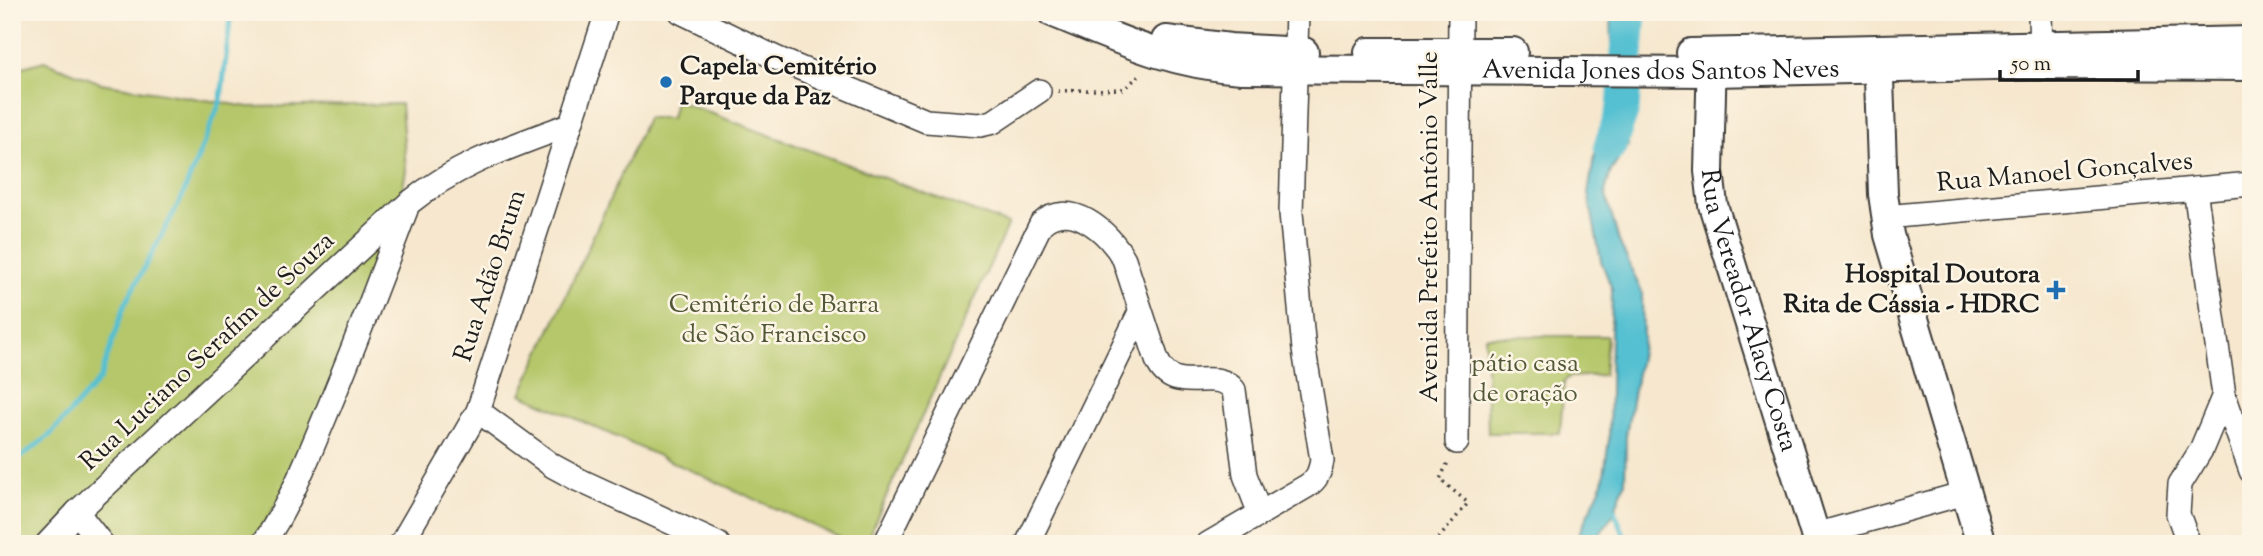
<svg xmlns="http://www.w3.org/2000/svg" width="2263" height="556" font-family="'Sorts Mill Goudy',serif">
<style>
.green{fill:#b5c76a;stroke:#687243;stroke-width:2}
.water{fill:#55c0d1;stroke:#386e76;stroke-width:2}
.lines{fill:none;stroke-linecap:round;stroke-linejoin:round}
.stream{stroke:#55c0d1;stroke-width:5}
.river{stroke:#55c0d1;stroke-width:33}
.minor-casing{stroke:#3d3a37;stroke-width:26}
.major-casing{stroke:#3d3a37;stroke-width:32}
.path{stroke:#3d3a37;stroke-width:3.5;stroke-dasharray:2 5;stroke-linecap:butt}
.minor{stroke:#fff;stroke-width:23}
.major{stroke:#fff;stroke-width:28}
.poi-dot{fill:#1f6fb2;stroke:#fcf5e5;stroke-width:2.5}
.labels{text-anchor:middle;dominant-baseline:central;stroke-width:5;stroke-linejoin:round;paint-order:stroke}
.poi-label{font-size:26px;font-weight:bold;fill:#1c1c1c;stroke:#fcf5e5;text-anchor:start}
.street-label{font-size:26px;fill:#1c1c1c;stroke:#fcf5e5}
.park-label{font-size:26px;fill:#525837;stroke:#fcf5e5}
</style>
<rect width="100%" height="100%" fill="#fcf5e5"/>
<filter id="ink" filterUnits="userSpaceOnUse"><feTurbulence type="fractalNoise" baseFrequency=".0143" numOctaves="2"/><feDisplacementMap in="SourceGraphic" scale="14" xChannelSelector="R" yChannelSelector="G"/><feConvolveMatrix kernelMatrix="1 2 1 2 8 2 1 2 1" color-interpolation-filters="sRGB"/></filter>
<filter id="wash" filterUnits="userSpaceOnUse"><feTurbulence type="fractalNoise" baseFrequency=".00686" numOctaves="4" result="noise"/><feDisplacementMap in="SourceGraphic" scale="28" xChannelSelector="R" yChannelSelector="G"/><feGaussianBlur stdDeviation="1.57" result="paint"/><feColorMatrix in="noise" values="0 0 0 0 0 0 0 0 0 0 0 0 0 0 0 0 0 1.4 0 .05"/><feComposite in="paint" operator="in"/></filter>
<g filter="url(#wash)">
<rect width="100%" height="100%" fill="#f6e7ce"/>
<g class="green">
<path d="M44 61 101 83 249 107 401 104 406 171 398 212 300 464 252 544H12V70Z"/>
<path d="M675 100 1008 224 865 544H854L521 394 647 118H671Z"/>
<path d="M1485 336H1607L1604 375 1569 377 1564 382 1560 433H1488Z"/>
</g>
<g class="water">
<path d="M1611 12H1643V43L1612 44Z"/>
<path d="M1611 104H1629L1628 146 1611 171 1605 192 1619 241 1642 293 1643 340 1626 435 1625 482 1614 513 1593 544H1574L1603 482 1609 439 1612 289 1601 261 1588 193 1595 153 1610 135Z"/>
</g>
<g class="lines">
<g class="stream">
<path d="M12 464 50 435 100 379 125 304 182 197 221 100 231 12"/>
<path d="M1613 508 1628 544"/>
</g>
<path class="river" d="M1610 146 1623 109 1630 12"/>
</g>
</g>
<g filter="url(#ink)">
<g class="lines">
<g class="minor-casing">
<g id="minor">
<path d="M681 12 776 58 926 121 980 125 993 122 1039 91"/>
<path d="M2040 12 2041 62"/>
<path d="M2195 189 2224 395 2251 471"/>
<path d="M1885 217 2251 184"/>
<path d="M478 411 553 466 579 480 718 544"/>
<path d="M1457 442 1460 12"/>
<path d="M77 512 102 544"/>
<path d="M1815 535 1965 493"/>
<path d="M47 544 77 512 409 203C459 163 510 147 569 125"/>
<path d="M263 544C288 507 305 465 322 424 352 353 379 281 406 210"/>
<path d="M401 544 478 411 607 12"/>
<path d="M885 544 1041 224C1070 197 1109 232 1124 259L1157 360C1174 399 1215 365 1234 390L1245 475 1260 514"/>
<path d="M1027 544 1140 312"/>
<path d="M1208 544 1307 486C1317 480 1320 472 1322 460L1304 350 1291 213 1297 12"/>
<path d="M2189 544 2178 514 2180 484 2201 450 2224 395"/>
</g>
</g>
<g class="major-casing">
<g id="major">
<path id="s1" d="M1052 12C1118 39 1169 64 1241 69L1712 72 2041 65 2251 66"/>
<path d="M1166 40 1230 48 1304 52"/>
<path d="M1878 50 1883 194 1889 235 1981 544"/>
<path d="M1369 52H1513"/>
<path d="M1691 53 2251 41"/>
<path id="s2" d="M1712 55 1709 171 1713 205 1818 544"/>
</g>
</g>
<g class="path">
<path d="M1058 91 1124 89 1142 73"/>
<path d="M1434 544 1468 503 1440 479 1449 460"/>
</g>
<use href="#minor" class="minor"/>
<use href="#major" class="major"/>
</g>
</g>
<g class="poi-dot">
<circle cx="666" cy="82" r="7"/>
<path d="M2052.5 279.5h7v7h7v7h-7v7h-7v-7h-7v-7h7z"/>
</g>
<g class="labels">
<g class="poi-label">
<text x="680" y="67">Capela Cemitério<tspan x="680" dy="30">Parque da Paz</tspan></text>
<text x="2040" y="275" text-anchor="end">Hospital Doutora<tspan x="2040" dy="30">Rita de Cássia - HDRC</tspan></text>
</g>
<g class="street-label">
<text stroke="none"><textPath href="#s1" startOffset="618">Avenida Jones dos Santos Neves</textPath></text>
<text transform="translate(2065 173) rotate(-5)">Rua Manoel Gonçalves</text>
<text transform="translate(1430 227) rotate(-90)">Avenida Prefeito Antônio Valle</text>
<text transform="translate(491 276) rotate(-72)">Rua Adão Brum</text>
<text stroke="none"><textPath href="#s2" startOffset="261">Rua Vereador Alacy Costa</textPath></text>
<text transform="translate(208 352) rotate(-43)">Rua Luciano Serafim de Souza</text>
</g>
<g class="park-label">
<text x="774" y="305">Cemitério de Barra<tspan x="774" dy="30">de São Francisco</tspan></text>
<text x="1525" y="364">pátio casa<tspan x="1525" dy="30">de oração</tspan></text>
</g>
</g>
<rect width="2263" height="556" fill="none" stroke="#fcf5e5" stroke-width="42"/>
<path d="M2000 70v10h138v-10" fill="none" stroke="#1c1c1c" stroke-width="3.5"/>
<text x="2011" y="70" font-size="21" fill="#1c1c1c" stroke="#fcf5e5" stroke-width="5" paint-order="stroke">50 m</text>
</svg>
